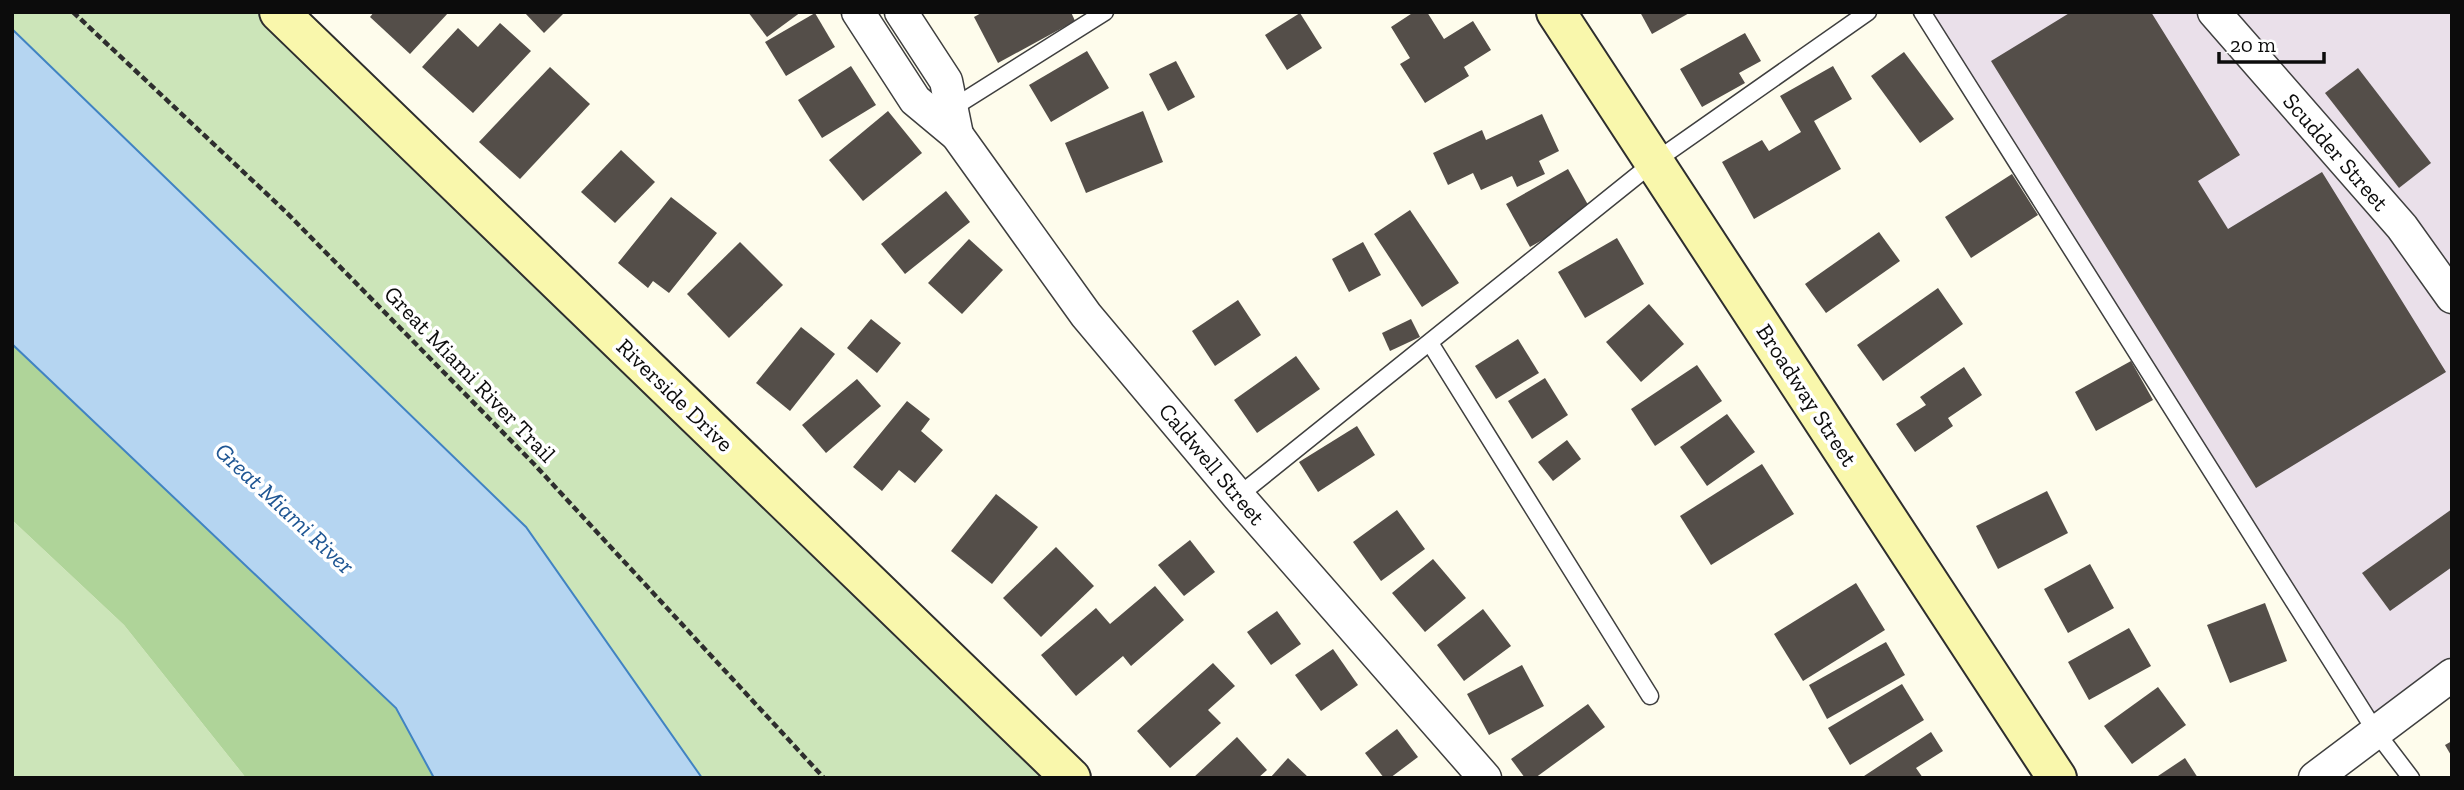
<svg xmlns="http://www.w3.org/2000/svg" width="2464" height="790" font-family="'Zilla Slab',serif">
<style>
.industrial{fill:#eae0ea}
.green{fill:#cce5b9}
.forest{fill:#afd499}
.water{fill:#b5d5f1;stroke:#4183c2;stroke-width:2}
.building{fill:#544e49}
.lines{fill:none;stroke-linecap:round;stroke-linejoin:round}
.lane-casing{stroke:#3f3f3f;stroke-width:19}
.street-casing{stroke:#3f3f3f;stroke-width:35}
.secondary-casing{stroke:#2e2e2e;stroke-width:42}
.path{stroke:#2e2e2e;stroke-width:4.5;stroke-dasharray:7 3.5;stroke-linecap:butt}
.lane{stroke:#fff;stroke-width:16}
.street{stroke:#fff;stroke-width:32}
.secondary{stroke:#f9f7ac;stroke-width:38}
.labels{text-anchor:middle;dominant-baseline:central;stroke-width:7;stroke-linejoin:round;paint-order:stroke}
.street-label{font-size:23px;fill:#0c0c0c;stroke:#fff}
.water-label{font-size:24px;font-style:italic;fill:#1f5693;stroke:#fff}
</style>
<rect width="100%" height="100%" fill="#fefcec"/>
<path class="industrial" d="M1922 12H2452V675L2376 732Z"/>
<g class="green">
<path d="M12 12H279L1071 778H702L526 527 12 29Z"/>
<path d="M12 520 124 625 246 778H12Z"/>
</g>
<path class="forest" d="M12 344 396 708 434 778H246L124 625 12 520Z"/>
<path class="water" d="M12 29 526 527 702 778H434L396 708 12 344Z"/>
<g class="building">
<path d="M374 12H449L410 54 370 17Z"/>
<path d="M524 12H565L544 33Z"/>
<path d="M748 12H801L767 37Z"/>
<path d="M983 12H1071L1075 21 998 63 974 17Z"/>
<path d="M1414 12H1427L1444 39 1473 21 1491 50 1464 67 1469 76 1425 103 1400 64 1410 58 1391 27Z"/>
<path d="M1640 12H1691L1652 34Z"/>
<path d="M2071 12H2151L2240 155 2198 181 2228 229 2322 172 2446 372 2256 488 1991 61Z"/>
<path d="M815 13 835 47 786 76 765 42Z"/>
<path d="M1300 13 1322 48 1287 70 1265 35Z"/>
<path d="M500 23 531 51 473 113 422 67 458 28 478 47Z"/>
<path d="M1745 33 1761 61 1739 73 1745 83 1702 107 1680 69Z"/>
<path d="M1087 51 1109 88 1051 122 1029 85Z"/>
<path d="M1904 52 1954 119 1920 143 1871 76Z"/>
<path d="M1176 61 1195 97 1168 111 1149 74Z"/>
<path d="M851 66 876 105 822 138 798 100Z"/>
<path d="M1833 66 1852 99 1814 121 1841 169 1754 219 1722 162 1762 140 1769 151 1801 132 1780 96Z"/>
<path d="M550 67 590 104 520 179 479 142Z"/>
<path d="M2358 68 2431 163 2399 188 2325 93Z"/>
<path d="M888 111 922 153 863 201 829 160Z"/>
<path d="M1143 111 1163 162 1086 193 1065 143Z"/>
<path d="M1542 114 1559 151 1539 161 1545 174 1517 187 1512 176 1481 190 1473 173 1448 185 1433 153 1482 130 1486 140Z"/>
<path d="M621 150 655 182 615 223 581 192Z"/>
<path d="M1568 169 1592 212 1530 247 1506 204Z"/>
<path d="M2012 174 2038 215 1971 258 1945 217Z"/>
<path d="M946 191 970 222 905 274 881 244Z"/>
<path d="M671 197 717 233 669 293 653 281 648 288 618 263Z"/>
<path d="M1410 210 1459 283 1422 307 1374 234Z"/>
<path d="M1879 232 1900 261 1826 313 1805 284Z"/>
<path d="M1617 238 1644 284 1585 318 1558 272Z"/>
<path d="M969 239 1003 270 962 314 928 283Z"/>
<path d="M740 242 783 285 729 338 687 294Z"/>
<path d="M1363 242 1381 275 1349 292 1332 259Z"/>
<path d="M1938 288 1963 324 1883 381 1857 345Z"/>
<path d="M1238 300 1261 335 1215 366 1192 331Z"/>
<path d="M1649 304 1684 344 1641 382 1606 342Z"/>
<path d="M871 319 901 343 877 373 847 348Z"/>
<path d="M1411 319 1420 337 1390 351 1382 333Z"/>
<path d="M801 327 835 354 790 411 756 383Z"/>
<path d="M1518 339 1539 373 1496 399 1475 366Z"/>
<path d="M1296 356 1320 389 1257 433 1234 400Z"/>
<path d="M2131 361 2153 400 2096 431 2075 392Z"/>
<path d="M1697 365 1722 401 1655 446 1631 409Z"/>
<path d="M1964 367 1982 395 1948 418 1953 426 1915 452 1896 424 1926 405 1920 397Z"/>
<path d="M1545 378 1568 415 1532 439 1508 401Z"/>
<path d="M857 379 881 406 826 453 802 425Z"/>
<path d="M907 401 930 419 921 431 943 450 915 483 899 470 882 491 853 467Z"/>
<path d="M1727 414 1755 452 1707 486 1680 447Z"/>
<path d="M1357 426 1375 455 1318 492 1299 462Z"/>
<path d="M1567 440 1581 459 1553 481 1538 462Z"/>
<path d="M1762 464 1794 514 1711 565 1680 516Z"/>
<path d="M2047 491 2068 533 1998 569 1976 526Z"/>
<path d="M996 494 1038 527 992 584 951 551Z"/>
<path d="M2452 509V567L2390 611 2362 573Z"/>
<path d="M1397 510 1425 549 1381 581 1353 542Z"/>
<path d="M1190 540 1215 572 1184 596 1158 565Z"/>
<path d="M1056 547 1094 586 1041 637 1003 598Z"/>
<path d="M1433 559 1466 598 1425 632 1392 593Z"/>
<path d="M2090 564 2114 608 2068 633 2044 589Z"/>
<path d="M1856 583 1885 630 1803 681 1774 634Z"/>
<path d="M1155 586 1184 620 1131 666 1123 656 1076 696 1041 655 1096 608 1110 624Z"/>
<path d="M2265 603 2287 661 2230 683 2207 625Z"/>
<path d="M1483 609 1511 646 1464 681 1437 645Z"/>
<path d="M1277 611 1301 644 1271 665 1247 632Z"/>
<path d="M2129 628 2151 666 2089 700 2068 662Z"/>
<path d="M1886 642 1905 675 1827 719 1809 685Z"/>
<path d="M1333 649 1358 685 1321 711 1295 675Z"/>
<path d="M1213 663 1235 686 1208 710 1221 723 1170 768 1137 731Z"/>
<path d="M1522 665 1544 706 1489 735 1467 694Z"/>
<path d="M1902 684 1924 720 1850 765 1828 728Z"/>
<path d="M2158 687 2186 725 2132 764 2104 726Z"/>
<path d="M1588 704 1605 727 1535 778H1525L1511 759Z"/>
<path d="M1397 729 1418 757 1390 778H1384L1365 753Z"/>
<path d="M1931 732 1943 751 1916 768 1923 778H1861Z"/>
<path d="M1237 737 1267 770 1258 778H1193Z"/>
<path d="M2452 741V757L2445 745Z"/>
<path d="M1288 758 1309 778H1270Z"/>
<path d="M2185 758 2198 778H2155Z"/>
</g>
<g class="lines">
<g class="lane-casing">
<g id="lane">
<path d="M1922 12 2376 732 2411 778"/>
<path d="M951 109 1105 12"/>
<path d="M1430 343 1650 696"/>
<path d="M1238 496 1654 162 1868 12"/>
</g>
</g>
<g class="street-casing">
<g id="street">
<path d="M858 12 915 100 957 135 1086 315 1238 496 1485 778"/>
<path d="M901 12 946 81 957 135"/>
<path d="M2214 12 2402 227 2452 297"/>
<path d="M2315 778 2452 675"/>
</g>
</g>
<g class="secondary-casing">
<g id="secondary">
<path d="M279 12 1071 778"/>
<path d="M1556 12 2057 778"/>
</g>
</g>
<path class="path" d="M73 12 285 211 534 464 824 778"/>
<use href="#lane" class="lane"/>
<use href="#street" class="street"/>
<use href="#secondary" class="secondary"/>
</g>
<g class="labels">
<g class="street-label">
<text transform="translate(2336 152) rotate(49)">Scudder Street</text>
<text transform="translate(470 374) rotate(46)">Great Miami River Trail</text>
<text transform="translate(675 395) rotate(44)">Riverside Drive</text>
<text transform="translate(1807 395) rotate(57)">Broadway Street</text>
<text transform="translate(1212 464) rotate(50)">Caldwell Street</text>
</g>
<g class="water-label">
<text transform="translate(285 508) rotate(43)">Great Miami River</text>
</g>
</g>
<rect width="2464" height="790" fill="none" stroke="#0c0c0c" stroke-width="28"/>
<path d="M2219 52v10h105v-10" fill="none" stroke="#0c0c0c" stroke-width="3.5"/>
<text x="2230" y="52" font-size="21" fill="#0c0c0c" stroke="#ffffff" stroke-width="5" paint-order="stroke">20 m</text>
</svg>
